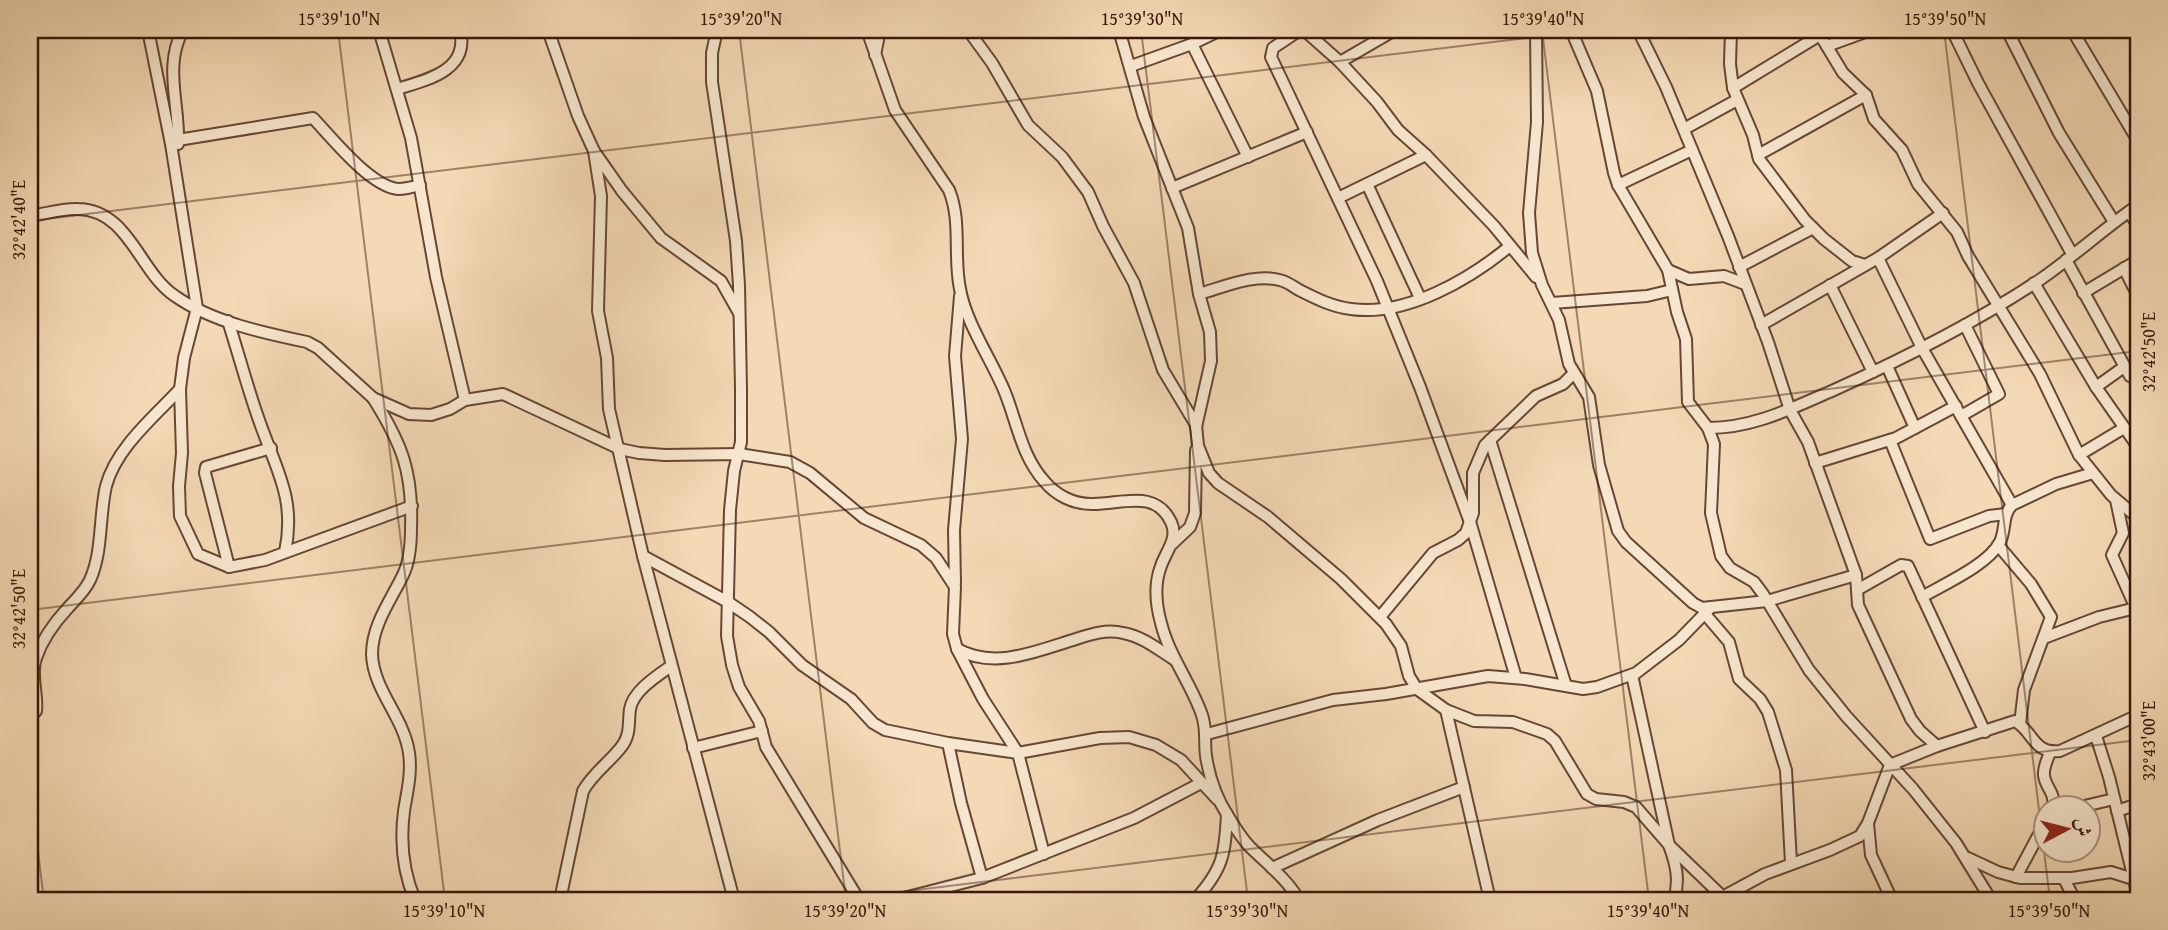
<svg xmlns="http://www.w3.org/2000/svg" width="2168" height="930" font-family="'Gentium Book Plus',Amiri,serif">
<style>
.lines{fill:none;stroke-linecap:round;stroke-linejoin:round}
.minor-casing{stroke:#674734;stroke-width:14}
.minor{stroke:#f7e6cf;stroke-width:10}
.ticks{fill:none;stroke:#381609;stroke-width:2;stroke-opacity:0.45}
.neatline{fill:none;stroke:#381609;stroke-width:2.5}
.ticks-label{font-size:18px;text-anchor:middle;fill:#381609}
</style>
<rect width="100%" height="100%" fill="#f3d9b5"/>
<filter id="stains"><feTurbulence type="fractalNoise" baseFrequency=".00286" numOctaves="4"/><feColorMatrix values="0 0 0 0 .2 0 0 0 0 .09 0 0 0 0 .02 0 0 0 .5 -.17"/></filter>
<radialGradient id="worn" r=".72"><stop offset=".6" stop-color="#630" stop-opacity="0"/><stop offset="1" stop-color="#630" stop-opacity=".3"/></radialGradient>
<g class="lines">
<g class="minor-casing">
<g id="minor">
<path d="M148 30 171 144 197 308 184 358 180 389 182 453 179 486 180 516 198 554 229 567 265 560 412 506"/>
<path d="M379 30 411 138 436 277 465 400"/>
<path d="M548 30 578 116 594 151 622 191 661 238 721 281 739 313"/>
<path d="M717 30 712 53V82L736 241 739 285 741 389V442L734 471 730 510 727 636 732 665 739 687 759 721 766 747 859 900"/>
<path d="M867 30 895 110 949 190C962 222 953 256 960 289 966 323 991 359 1004 390 1017 421 1021 456 1045 482 1056 495 1073 504 1091 504 1120 505 1155 488 1171 522 1179 538 1166 551 1161 566 1154 584 1156 605 1161 623 1169 656 1191 683 1202 715 1207 730 1204 741 1206 756 1209 776 1217 799 1228 816 1234 826 1241 837 1249 846 1266 863 1287 879 1299 900"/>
<path d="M968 30 992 63 1028 125 1062 157 1088 192 1103 226 1134 283 1163 370 1196 425 1198 446 1209 473 1218 483 1268 517 1341 579 1386 624 1401 646 1409 676 1417 689 1446 710 1474 721 1513 722 1547 734 1555 741 1587 794 1596 799 1624 802 1636 807 1669 845 1726 900"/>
<path d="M1119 30 1144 117 1188 228 1199 294 1210 332 1211 361 1196 427"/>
<path d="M1300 30 1273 48 1271 57 1377 281 1420 387 1471 525 1516 678"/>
<path d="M1304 30 1340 62 1377 102 1398 130 1426 155 1494 226 1536 277"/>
<path d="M1536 30 1537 122 1529 213 1532 253 1542 285 1559 320 1569 364 1589 397 1599 465 1618 531 1626 542 1693 603 1702 608 1767 601 1856 575"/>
<path d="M1571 30 1597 91 1614 173 1618 185 1668 270 1677 312 1686 339 1688 402 1708 428 1714 444 1711 513 1721 556 1730 568 1754 582 1763 594 1809 670 1846 716 1913 789 1956 843 1991 900"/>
<path d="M1638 30 1666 87 1728 236 1768 342 1790 410 1808 442 1856 575 1858 605 1911 719 1920 731 1937 746"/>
<path d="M1731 30 1730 64 1733 88 1753 135 1759 159 1805 220 1824 239 1852 261 1865 265"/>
<path d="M1817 30 1843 73 1866 95 1874 119 1902 150 1918 184 1957 232 1968 256 2040 374 2079 455 2111 495 2138 518"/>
<path d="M1952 30 1978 83 2072 254"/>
<path d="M2007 30 2059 133 2114 222"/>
<path d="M2072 30 2138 141"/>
<path d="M1192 44 1248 157"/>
<path d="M1827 46 1871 30"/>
<path d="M875 55 880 30"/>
<path d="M1340 62 1395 30"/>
<path d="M1131 66 1192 44 1221 30"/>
<path d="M1733 88 1820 35"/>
<path d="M397 89C426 80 470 71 460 30"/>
<path d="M1684 129 1737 100"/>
<path d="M178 140 313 118C332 138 370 186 398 189 406 189 413 187 420 185"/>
<path d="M178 144C180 105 163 66 183 30"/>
<path d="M594 151 601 196 598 311 607 358 609 409 643 556 734 900"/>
<path d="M1758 155 1866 95"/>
<path d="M1367 184 1420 298"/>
<path d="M1618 185 1692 150"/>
<path d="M1172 188 1307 132"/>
<path d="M1338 198 1426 155"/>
<path d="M2129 212 2138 226"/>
<path d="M30 216C46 214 62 208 78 209 129 210 139 272 175 296 212 322 264 333 307 342L318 348 373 398 409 414 431 415 450 409 465 400 503 394 620 449 639 453 665 455 739 454 790 462 810 473 864 518 921 545 936 558 955 587 953 634 957 649 983 699 1018 753 1044 854"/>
<path d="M1878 258 1922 348 2012 505"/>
<path d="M2066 260 2130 376 2138 377"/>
<path d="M1739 267 1813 228"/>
<path d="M2124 268 2138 296"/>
<path d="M1668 270 1689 279 1724 276 1745 284"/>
<path d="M2034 283 2096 387 2138 447"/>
<path d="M1830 285 1873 372"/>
<path d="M2083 293 2138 260"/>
<path d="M1199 294C1224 287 1257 272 1283 281 1289 283 1295 288 1301 291 1317 299 1333 307 1351 309 1406 317 1470 279 1510 246"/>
<path d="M1552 303 1647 296 1672 290"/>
<path d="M228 321C239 355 248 390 260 423 277 471 296 500 285 552"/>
<path d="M1761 325 1878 258 1943 213"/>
<path d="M1887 366 1915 428"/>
<path d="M2096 387 2124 367"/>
<path d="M373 398C402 444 413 472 411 528 411 543 410 561 403 575 391 600 372 625 372 654 373 690 404 717 409 753 412 773 407 792 404 811 400 842 403 872 415 900"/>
<path d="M1961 416 1999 394 1965 325"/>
<path d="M1708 428C1754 428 1792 408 1834 390 1905 358 1975 323 2041 279 2074 256 2105 228 2138 205"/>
<path d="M1490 440 1566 686"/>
<path d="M1890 440 1930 539 1989 516 2006 514"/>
<path d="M2079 455 2124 428"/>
<path d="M1815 463 1896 438 1956 406"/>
<path d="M2116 500 2123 533 2112 555 2138 613"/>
<path d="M1172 544 1190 527 1195 513 1196 450"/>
<path d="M1998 545 2031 584 2051 617 2024 690 2020 724"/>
<path d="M643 556 728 602 750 617 769 632 802 665 851 699 873 723 885 730 948 743 1018 753 1100 738 1129 737 1156 745 1181 760 1217 799"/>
<path d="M229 567 205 473 206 467 271 448"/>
<path d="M955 583 954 530 962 439 955 356 960 296"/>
<path d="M1857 590 1901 565 1908 566 1985 732"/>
<path d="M1922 597C1944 584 1988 565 2000 542 2006 530 2002 515 2012 505L2056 484 2093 473"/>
<path d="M1705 614 1729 642 1739 679 1760 699 1768 712 1786 770 1791 863"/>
<path d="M1380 617 1433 553 1458 540 1466 533 1473 513V473L1485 445 1536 396 1563 384 1574 373"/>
<path d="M2044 638 2099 617 2136 608"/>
<path d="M957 649C995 670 1037 651 1076 639 1091 634 1107 629 1123 633 1142 636 1159 650 1175 660"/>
<path d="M1632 675 1669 845C1676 864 1680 880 1674 900"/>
<path d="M1446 710 1490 900"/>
<path d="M30 717 36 711C38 694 30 674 36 658 42 640 54 623 67 609 75 600 85 591 90 580 103 551 99 516 106 486 116 448 154 417 180 389"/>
<path d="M1207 734 1333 700 1386 694 1488 676 1525 679 1583 689 1597 687 1636 673 1679 640 1711 607"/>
<path d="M2096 736 2109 777 2138 896"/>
<path d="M948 743 961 803 982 878"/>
<path d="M693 748 762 731"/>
<path d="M2050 752C2048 759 2043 767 2044 775 2045 788 2057 793 2052 808"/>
<path d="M2076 808 2114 799"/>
<path d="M2117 811 2138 804"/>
<path d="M1868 824 1871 855 1892 900"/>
<path d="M1968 858 1998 872 2020 878H2072L2111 872 2133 879"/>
<path d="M1272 868 1378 820 1464 787"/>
<path d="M2016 877 2046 821"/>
<path d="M2064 879 2075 900"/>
<path d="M560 900 583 791C593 773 610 762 622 746 631 734 628 722 630 709 633 691 657 676 671 666"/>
<path d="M896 900 982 878 1134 818 1201 783"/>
<path d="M1195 900C1223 869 1225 855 1227 814"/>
<path d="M1717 900 1765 874 1830 850 1860 836 1868 823 1890 765 1937 746 2015 721C2034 732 2033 754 2060 751L2138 715"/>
</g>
</g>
<use href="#minor" class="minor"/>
</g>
<path class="ticks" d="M338 30 445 900M739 30 846 900M1141 30 1248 900M1542 30 1649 900M1944 30 2050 900M30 221 1591 30M30 610 2138 351M30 787 44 900M835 900 2138 740"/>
<rect width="2168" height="930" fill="none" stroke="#f3d9b5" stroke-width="77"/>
<g transform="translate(2067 829) rotate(83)"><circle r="33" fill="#f7e6cf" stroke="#ab9380" stroke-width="2"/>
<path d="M0-5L12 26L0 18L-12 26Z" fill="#8f2418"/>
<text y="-10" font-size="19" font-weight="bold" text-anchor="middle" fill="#381609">ش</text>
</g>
<rect x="38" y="38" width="2092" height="854" class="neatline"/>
<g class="ticks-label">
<text x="339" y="25">15°39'10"N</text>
<text x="741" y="25">15°39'20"N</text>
<text x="1142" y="25">15°39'30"N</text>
<text x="1543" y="25">15°39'40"N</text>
<text x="1945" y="25">15°39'50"N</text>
<text transform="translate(19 220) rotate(-90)" y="6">32°42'40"E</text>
<text transform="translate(2149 352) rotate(-90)" y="6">32°42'50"E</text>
<text transform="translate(19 609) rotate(-90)" y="6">32°42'50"E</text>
<text transform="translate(2149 741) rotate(-90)" y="6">32°43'00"E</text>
<text x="444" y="917">15°39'10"N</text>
<text x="845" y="917">15°39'20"N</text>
<text x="1247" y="917">15°39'30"N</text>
<text x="1648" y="917">15°39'40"N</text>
<text x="2049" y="917">15°39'50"N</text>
</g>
<rect width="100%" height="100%" filter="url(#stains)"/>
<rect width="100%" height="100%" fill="url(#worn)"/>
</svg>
